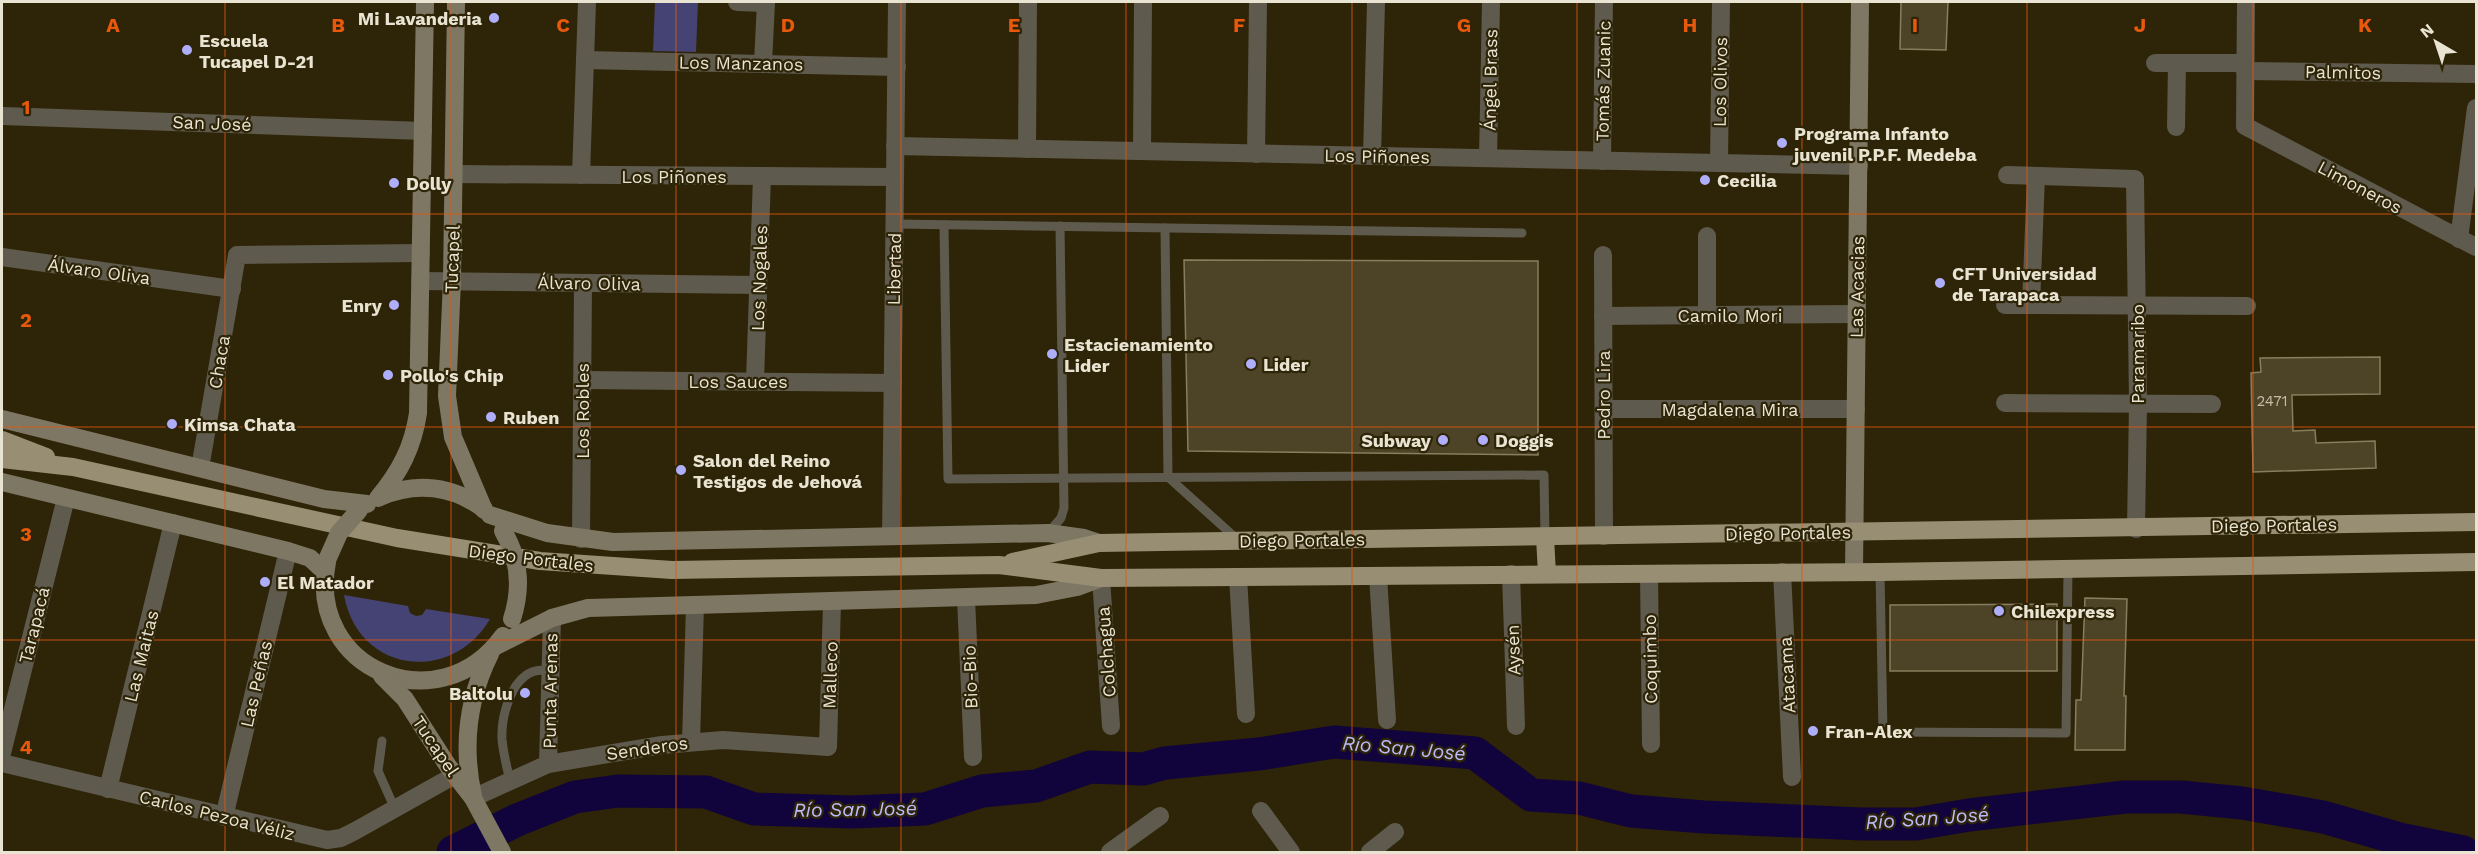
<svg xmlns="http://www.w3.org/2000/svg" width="2478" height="854" font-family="'Work Sans',sans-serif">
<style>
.green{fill:#444373}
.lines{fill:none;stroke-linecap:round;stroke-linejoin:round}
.river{stroke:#11033b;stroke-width:33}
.building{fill:#4d4326;stroke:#887d5e;stroke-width:1.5}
.lane{stroke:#5e5a4d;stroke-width:9}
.street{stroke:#5e5a4d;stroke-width:18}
.secondary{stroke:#7e7763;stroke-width:18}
.primary{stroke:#978e73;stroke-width:18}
.secondary-bridge{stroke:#7e7763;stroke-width:18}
.grid{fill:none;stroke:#e8590c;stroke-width:1.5;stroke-opacity:0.55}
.poi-dot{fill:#aeaefb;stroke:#2e2407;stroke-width:2}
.labels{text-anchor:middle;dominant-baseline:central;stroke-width:4.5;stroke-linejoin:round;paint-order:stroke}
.number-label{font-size:15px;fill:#c2bba7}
.poi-label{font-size:18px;font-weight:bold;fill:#e9e3d2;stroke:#2e2407;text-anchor:start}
.street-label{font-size:18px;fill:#e9e3d2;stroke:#2e2407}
.water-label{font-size:20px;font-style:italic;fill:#babcfd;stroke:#2e2407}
.grid-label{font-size:20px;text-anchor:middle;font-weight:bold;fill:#e8590c;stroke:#2e2407;stroke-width:4.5;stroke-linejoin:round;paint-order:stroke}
</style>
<rect width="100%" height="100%" fill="#2e2407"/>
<g class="green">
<path d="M655 2H698L696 52 653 51Z"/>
<path d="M344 595 408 606 410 613 416 616 422 615 426 609 490 619C451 685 358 673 344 595Z"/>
</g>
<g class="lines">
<path class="river" d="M453 852 517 820 575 797 618 791 706 792 754 809 852 812 925 809 982 791 1036 786 1090 767 1143 769 1165 763 1259 754 1334 742 1475 753 1531 795 1579 798 1631 811 1704 817 1861 824H1916L1969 815 2125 797H2181L2242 803 2323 817 2404 840 2463 852"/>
</g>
<g class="building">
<path d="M1901 2H1948L1946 50 1900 49Z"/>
<path d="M1184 260 1538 261V455L1188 451Z"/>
<path d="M2380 357V394L2292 395 2293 431 2315 430 2316 443 2375 441 2376 468 2253 472 2251 373 2261 372 2260 358Z"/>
<path d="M2085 598 2127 599 2124 696H2126L2125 750H2075L2076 700H2081Z"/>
<path d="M2057 604V671H1890V605Z"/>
</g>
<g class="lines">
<g class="lane">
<path d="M895 224 1522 233"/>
<path d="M944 225 948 479 1544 475 1545 537"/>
<path d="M1165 228 1168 477 1238 540"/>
<path d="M1048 533 1061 518 1064 508 1060 226"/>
<path d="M1880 572 1883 732 2066 733 2068 569"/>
<path d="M382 741 378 771 395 809"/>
<path d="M510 781C507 767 503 753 502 739 501 718 510 681 532 672 538 669 544 670 551 670"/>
</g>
<g class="street">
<path d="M737 2 766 3"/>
<path d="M2246 2 2245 126 2476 247"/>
<path d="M585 60 897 67"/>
<path d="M763 63 766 2"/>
<path d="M2155 63H2245"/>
<path d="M2245 71 2476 74"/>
<path d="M2 116 423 131"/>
<path d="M2176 127 2177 63"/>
<path d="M895 146 1859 166"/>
<path d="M1027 149 1028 2"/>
<path d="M1142 151 1143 2"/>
<path d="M1256 154 1258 2"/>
<path d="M1372 156 1376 2"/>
<path d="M1488 158 1491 2"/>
<path d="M1602 161 1604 2"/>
<path d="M1719 163 1721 2"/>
<path d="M454 174 895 177"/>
<path d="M581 175 587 2"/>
<path d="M2007 175 2135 179 2138 403 2136 529"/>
<path d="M2459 239 2476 108"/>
<path d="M1603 255 1604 536"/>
<path d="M2 257 232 289"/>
<path d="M420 281 758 285"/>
<path d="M2005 305 2247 306"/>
<path d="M2031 305 2036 176"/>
<path d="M1707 315V236"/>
<path d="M1603 316 1857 314"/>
<path d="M583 380 893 383"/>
<path d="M755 381 762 176"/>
<path d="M2005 403 2212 404"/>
<path d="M1604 409H1856"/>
<path d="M200 468 237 255 421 253"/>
<path d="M891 536 897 2"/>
<path d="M581 539 583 283"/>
<path d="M1782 572 1792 777"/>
<path d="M1511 574 1516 726"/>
<path d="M1649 574 1651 744"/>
<path d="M1378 576 1387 720"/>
<path d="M1238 577 1246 714"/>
<path d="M1101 578 1111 726"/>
<path d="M966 598 973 757"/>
<path d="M691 741 695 605"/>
<path d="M2 753 66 498"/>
<path d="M2 763 327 840 341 838 355 831 455 775"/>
<path d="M548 764 552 618"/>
<path d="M108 789 173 523"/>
<path d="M473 798 548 764 662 745 723 740 828 747 832 602"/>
<path d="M1261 811 1291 852"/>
<path d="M224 817 288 551"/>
<path d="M1110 852 1160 816"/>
<path d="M1370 852 1395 832"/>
</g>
<g class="secondary">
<path d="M456 2 452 280 447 396 453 437 484 510"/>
<path d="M2 419 324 499 367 504"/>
<path d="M2 482 288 551 310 558 325 572"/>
<path d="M380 497C416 481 453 486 484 509"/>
<path d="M378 498C400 472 413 447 418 413L425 2"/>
<path d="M490 515 547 533 613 542 1048 533 1084 538 1099 543"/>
<path d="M327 562C306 670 439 725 503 636"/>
<path d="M1854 572 1860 2"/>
<path d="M496 646 552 618 588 608 1036 595 1077 587 1101 578"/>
<path d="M382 676 405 699 448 766 473 798 502 852"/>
<path d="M473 796C462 746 467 700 490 654"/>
</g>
<g class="primary">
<path d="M2 440 46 457"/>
<path d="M2 459 73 467 397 538 540 561 672 570 999 565 1101 578 1880 572 2476 562"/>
<path d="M1545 537 1547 574"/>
<path d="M1012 562 1099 543 2476 522"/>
</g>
<g class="secondary-bridge">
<path d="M503 531C520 559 522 588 512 619"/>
<path d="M327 560 339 533 359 510"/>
</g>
</g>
<path class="grid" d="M225 2V852M451 2V852M676 2V852M901 2V852M1126 2V852M1352 2V852M1577 2V852M1802 2V852M2027 2V852M2253 2V852M2 214H2476M2 427H2476M2 640H2476"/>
<g class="poi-dot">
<circle cx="494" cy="18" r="6"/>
<circle cx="187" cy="50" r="6"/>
<circle cx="1782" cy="143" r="6"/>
<circle cx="1705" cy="180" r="6"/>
<circle cx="394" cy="183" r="6"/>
<circle cx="1940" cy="283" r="6"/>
<circle cx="394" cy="305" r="6"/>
<circle cx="1052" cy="354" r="6"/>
<circle cx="1251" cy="364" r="6"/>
<circle cx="388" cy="375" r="6"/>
<circle cx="491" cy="417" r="6"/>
<circle cx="172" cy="424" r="6"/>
<circle cx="1443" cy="440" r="6"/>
<circle cx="1483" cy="440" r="6"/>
<circle cx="681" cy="470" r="6"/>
<circle cx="265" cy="582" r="6"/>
<circle cx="1999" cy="611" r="6"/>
<circle cx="525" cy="693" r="6"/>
<circle cx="1813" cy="731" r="6"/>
</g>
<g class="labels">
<g class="number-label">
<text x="2272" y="401">2471</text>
</g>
<g class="poi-label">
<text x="482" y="18" text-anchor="end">Mi Lavanderia</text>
<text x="199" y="40">Escuela<tspan x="199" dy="21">Tucapel D-21</tspan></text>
<text x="1794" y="133">Programa Infanto<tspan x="1794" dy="21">juvenil P.P.F. Medeba</tspan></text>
<text x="1717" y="180">Cecilia</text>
<text x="406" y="183">Dolly</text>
<text x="1952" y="273">CFT Universidad<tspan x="1952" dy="21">de Tarapaca</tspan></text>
<text x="382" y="305" text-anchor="end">Enry</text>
<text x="1064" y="344">Estacienamiento<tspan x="1064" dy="21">Lider</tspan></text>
<text x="1263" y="364">Lider</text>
<text x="400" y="375">Pollo's Chip</text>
<text x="503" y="417">Ruben</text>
<text x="184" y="424">Kimsa Chata</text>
<text x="1431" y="440" text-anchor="end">Subway</text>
<text x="1495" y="440">Doggis</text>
<text x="693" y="460">Salon del Reino<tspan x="693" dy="21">Testigos de Jehová</tspan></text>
<text x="277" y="582">El Matador</text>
<text x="2011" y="611">Chilexpress</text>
<text x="513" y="693" text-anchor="end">Baltolu</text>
<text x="1825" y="731">Fran-Alex</text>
</g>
<g class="street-label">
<text transform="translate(741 63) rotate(1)">Los Manzanos</text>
<text transform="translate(2343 72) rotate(1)">Palmitos</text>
<text transform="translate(1490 80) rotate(-89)">Ángel Brass</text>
<text transform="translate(1603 81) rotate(-89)">Tomás Zuanic</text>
<text transform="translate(1720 82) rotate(-89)">Los Olivos</text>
<text transform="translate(212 123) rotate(2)">San José</text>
<text transform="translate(1377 156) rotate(1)">Los Piñones</text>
<text x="674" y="176">Los Piñones</text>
<text transform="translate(2360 187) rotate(28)">Limoneros</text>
<text transform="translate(452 259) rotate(-88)">Tucapel</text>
<text transform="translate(894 269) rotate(-89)">Libertad</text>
<text transform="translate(99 271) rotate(8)">Álvaro Oliva</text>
<text transform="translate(759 278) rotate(-88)">Los Nogales</text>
<text transform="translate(589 283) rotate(1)">Álvaro Oliva</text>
<text transform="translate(1857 287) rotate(-89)">Las Acacias</text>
<text x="1730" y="315">Camilo Mori</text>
<text transform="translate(2137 354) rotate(-90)">Paramaribo</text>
<text transform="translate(219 362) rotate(-80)">Chaca</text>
<text x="738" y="381">Los Sauces</text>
<text transform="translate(1603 395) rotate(-90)">Pedro Lira</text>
<text x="1730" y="409">Magdalena Mira</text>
<text transform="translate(582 411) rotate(-90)">Los Robles</text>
<text transform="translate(2274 525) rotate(-1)">Diego Portales</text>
<text transform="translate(1788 533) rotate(-1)">Diego Portales</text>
<text transform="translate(1302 540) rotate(-1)">Diego Portales</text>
<text transform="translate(531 558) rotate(7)">Diego Portales</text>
<text transform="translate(34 625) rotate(-76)">Tarapacá</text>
<text transform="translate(1513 650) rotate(-92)">Aysén</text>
<text transform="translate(1106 652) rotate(-94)">Colchagua</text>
<text transform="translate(141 656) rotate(-76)">Las Maitas</text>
<text transform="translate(1650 659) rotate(-91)">Coquimbo</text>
<text transform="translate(830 675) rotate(-88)">Malleco</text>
<text transform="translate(1787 675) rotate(-93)">Atacama</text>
<text transform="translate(970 677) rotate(-92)">Bio-Bio</text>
<text transform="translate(256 684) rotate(-77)">Las Peñas</text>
<text transform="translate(550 691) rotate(-89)">Punta Arenas</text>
<text transform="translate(436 746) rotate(56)">Tucapel</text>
<text transform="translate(647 748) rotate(-8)">Senderos</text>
<text transform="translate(217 815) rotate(14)">Carlos Pezoa Véliz</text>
</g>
<g class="water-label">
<text transform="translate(1404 748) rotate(5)">Río San José</text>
<text transform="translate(855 809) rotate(-1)">Río San José</text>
<text transform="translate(1927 818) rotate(-4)">Río San José</text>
</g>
</g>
<g class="grid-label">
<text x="113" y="32">A</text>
<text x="338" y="32">B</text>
<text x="563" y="32">C</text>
<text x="788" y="32">D</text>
<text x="1014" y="32">E</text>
<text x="1239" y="32">F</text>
<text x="1464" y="32">G</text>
<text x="1690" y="32">H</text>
<text x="1915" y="32">I</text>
<text x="2140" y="32">J</text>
<text x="2365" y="32">K</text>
<text x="26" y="114">1</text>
<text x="26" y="327">2</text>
<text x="26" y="541">3</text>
<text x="26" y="754">4</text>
</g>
<rect width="2478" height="854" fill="none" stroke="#e9e3d2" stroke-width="6"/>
<g transform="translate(2436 42) rotate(321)" stroke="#2e2407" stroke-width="4.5" paint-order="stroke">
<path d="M0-4.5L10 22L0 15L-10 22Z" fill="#e9e3d2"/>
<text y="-9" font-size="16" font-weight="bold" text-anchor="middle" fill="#e9e3d2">N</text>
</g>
</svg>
